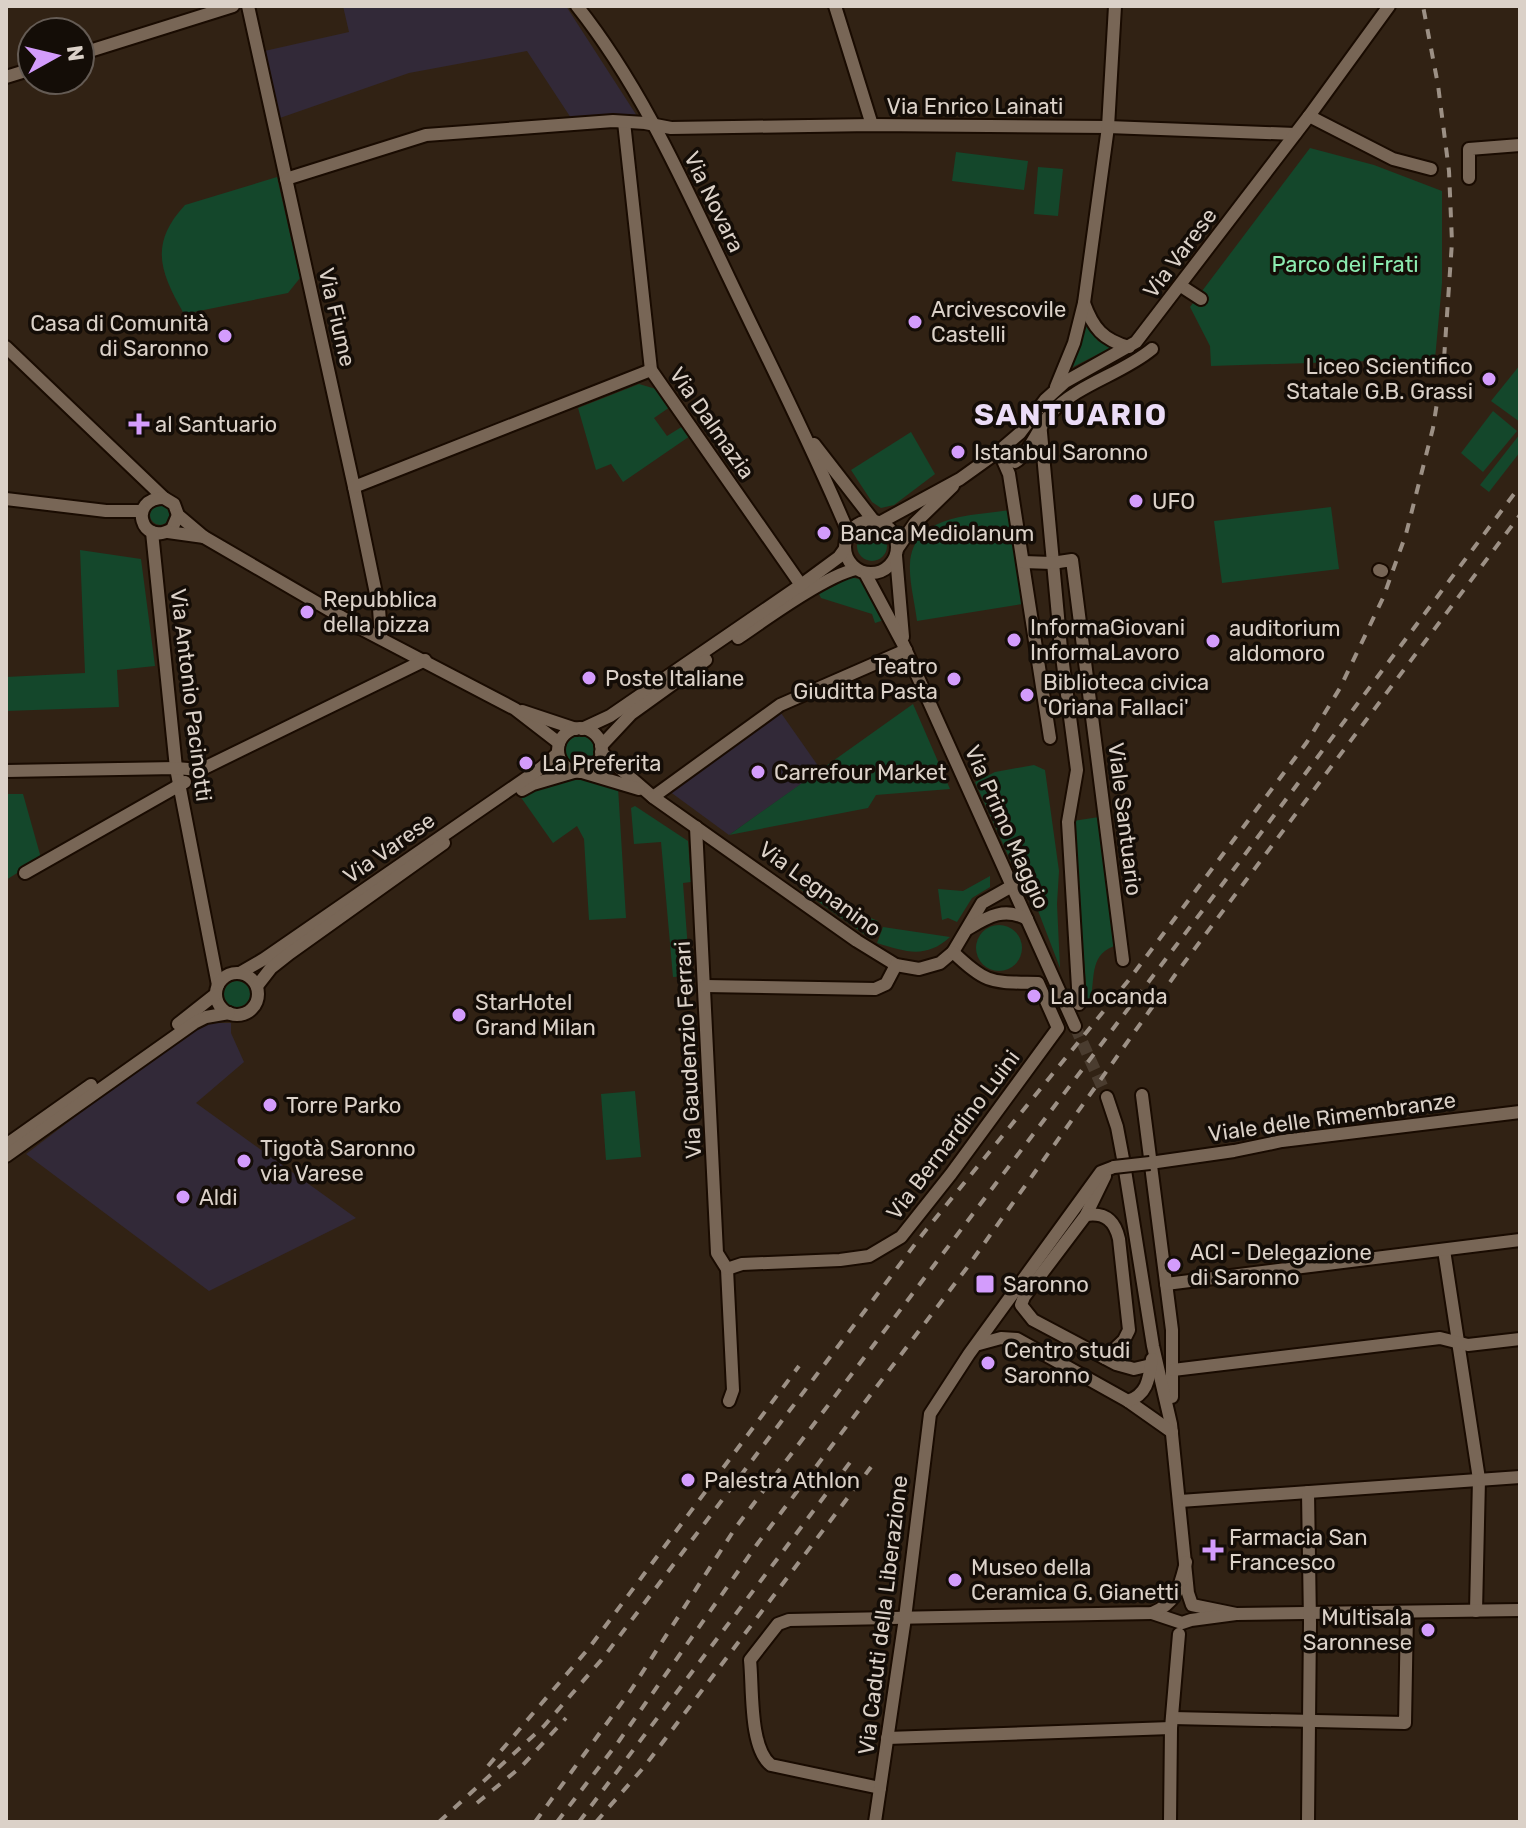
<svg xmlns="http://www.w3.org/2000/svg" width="1526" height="1828" font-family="Rubik,sans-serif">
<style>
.commercial{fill:#322938}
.green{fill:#14472b}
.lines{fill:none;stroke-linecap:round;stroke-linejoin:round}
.street-tunnel{stroke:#4a3c2f;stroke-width:12;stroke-dasharray:12 6;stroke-linecap:butt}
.street-casing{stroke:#190b01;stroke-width:16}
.street{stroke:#786656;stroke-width:12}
.rail{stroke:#9c9085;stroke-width:4;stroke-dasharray:10 10;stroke-linecap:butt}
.street-bridge-casing{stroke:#190b01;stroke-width:16;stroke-linecap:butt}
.street-bridge{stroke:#786656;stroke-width:12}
.poi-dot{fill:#d39cfc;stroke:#140d07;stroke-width:3}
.labels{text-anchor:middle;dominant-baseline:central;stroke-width:7;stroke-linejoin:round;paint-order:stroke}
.street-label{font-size:22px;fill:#dbd1c8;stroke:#140d07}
.park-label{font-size:22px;fill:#8cebb0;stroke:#140d07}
.poi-label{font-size:22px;fill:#dbd1c8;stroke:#140d07;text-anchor:start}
.district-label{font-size:30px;font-weight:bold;letter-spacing:2px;fill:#ebdcf7;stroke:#140d07}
</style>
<rect width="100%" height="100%" fill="#312214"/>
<g class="commercial">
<path d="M343 6H566L637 116 571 118 527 51 409 73 277 119 260 52 349 32Z"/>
<path d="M781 713 821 770 729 835 669 791Z"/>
<path d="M212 1023H231V1033L244 1062 196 1103 356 1218 209 1291 26 1154 182 1036 197 1027Z"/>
</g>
<g class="green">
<path d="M1310 148 1374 165 1442 191V283L1435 359 1211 366 1210 346 1190 307Z"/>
<path d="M956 152 1028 161 1024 190 952 181Z"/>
<path d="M1038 167 1063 169 1058 216 1034 214Z"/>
<path d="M277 177 300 278 288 293 184 314C161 273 148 245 185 205Z"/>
<path d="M1086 325 1098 341 1112 347 1069 369Z"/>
<path d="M1520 365V422L1491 401Z"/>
<path d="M639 384 656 389 670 407 654 418 667 436 683 426 690 436 623 482 611 464 596 470 578 408Z"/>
<path d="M1493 411 1517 431 1483 472 1461 453Z"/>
<path d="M911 432 935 474 894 505 881 508 872 502 851 470Z"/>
<path d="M1520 434V452L1489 492 1480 485Z"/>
<circle cx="160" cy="515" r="10"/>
<path d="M1331 507 1339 569 1222 583 1214 521Z"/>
<path d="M1010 510 1022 604 917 621C915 603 909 582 910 564 913 514 972 516 1010 510Z"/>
<circle cx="872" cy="546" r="15"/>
<path d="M80 550 141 559 155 666 117 670 119 707 6 711V677L85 673Z"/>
<path d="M851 577 866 581 884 620 875 623 872 614 821 598 819 594Z"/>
<path d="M913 704 950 789 876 795 868 808 729 835Z"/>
<circle cx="580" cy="751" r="15"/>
<path d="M1034 765 1045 770 1059 871 1057 904 1060 968 1037 908 1021 884 975 782 995 772Z"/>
<path d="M572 780H592L618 787 626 918 589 920 584 839 577 826 553 843 520 796 531 791Z"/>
<path d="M6 794H23L41 858 6 880Z"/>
<path d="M635 806 688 841 691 882 683 883 690 976 673 977 661 842 634 844 631 808Z"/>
<path d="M1099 817 1117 945C1090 953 1095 975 1091 998L1087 999 1073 821Z"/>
<path d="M990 876V887L972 898 957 922 948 918 942 920 938 889 963 891Z"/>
<path d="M799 888 878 921 871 939Z"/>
<circle cx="999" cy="948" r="23"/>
<path d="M883 927 950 937C926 959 906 952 877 943Z"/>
<circle cx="237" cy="994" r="13"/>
<path d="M635 1091 641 1157 606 1160 601 1094Z"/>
</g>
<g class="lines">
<path class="street-tunnel" d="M1075 1026 1107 1097"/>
<g class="street-casing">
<g id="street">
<path d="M248 6 354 487 379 608 381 638"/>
<path d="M577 6C642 88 684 184 729 278 769 362 812 446 848 532"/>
<path d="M835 6 872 125"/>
<path d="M80 54 233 6"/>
<path d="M6 77 32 69"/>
<path d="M1309 116 1393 159 1431 169"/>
<path d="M624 122 651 370 801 585"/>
<path d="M1469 178V149L1520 145"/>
<path d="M286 179 426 135 613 121 645 123 671 128 872 125 1108 127 1295 134"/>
<path d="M1181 286 1201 299"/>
<path d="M1084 303C1093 328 1103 340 1129 347"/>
<path d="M6 347 164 498 174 504 178 515 204 537 362 629 515 709 559 743"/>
<path d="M1056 387 1074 343 1084 303 1108 127 1115 6"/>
<path d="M1040 422 1061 649 1077 770 1068 822 1079 1004"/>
<path d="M814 444 873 520"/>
<path d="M999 451 1009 474 1050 738"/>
<path d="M1015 462C1031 452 1038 427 1051 413 1078 384 1122 374 1152 349"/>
<path d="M354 487 651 370"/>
<path d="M164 498C127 498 141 548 172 529L178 515"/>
<path d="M6 499 106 511H142"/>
<circle cx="871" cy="547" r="26"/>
<path d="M881 522 960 479 999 451 1020 433 1045 400 1065 382 1136 342 1309 116 1389 6"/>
<path d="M152 532 176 768 218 985"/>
<path d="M168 532 204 537"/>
<path d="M897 549 915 523 953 486"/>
<path d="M896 556 903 637"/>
<path d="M1023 562 1052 563 1072 560 1123 960"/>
<path d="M1379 570 1382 571"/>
<path d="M865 573 903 644 1075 1026"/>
<path d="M738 638C766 619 825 576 856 569"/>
<path d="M522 711 576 729"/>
<circle cx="580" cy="750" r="22"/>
<path d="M582 729 610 716 801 585 839 557 844 550"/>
<path d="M601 746 631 714 706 660"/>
<path d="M601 752 653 797 857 941 896 965 919 969 940 963 953 952 982 903 1012 886"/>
<path d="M6 771 176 768 200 770 425 660"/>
<path d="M582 772 639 789"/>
<path d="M522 790 533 784 574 772"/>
<path d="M653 797 780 705 906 650"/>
<path d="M696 827 717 1253 727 1269 733 1390 729 1401"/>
<path d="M25 873 185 782"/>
<path d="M969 928C989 916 1005 907 1027 919"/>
<path d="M240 973 264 959 541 768 558 753"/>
<circle cx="237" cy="994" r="21"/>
<path d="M257 986 271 968 290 953 444 843"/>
<path d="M705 986 875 989 886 984 896 965"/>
<path d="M178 1024 216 994"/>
<path d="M1142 1095 1172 1330V1397"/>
<path d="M1107 1097 1117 1127 1124 1164 1153 1346 1171 1424 1188 1593 1192 1605 1236 1614"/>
<path d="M6 1145 91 1085"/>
<path d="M6 1156 194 1023 206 1017 229 1013"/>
<path d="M1150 1163 1234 1151 1282 1141 1520 1112"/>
<path d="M1105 1176 1086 1215 1024 1297 1021 1305 1033 1320 1116 1364 1134 1369 1151 1365"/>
<path d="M1086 1215C1105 1212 1115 1221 1119 1239L1129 1330 1124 1340 1105 1358"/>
<path d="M1444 1250 1479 1479 1476 1611"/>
<path d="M727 1269 742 1264 840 1260 869 1256 901 1237 951 1174 1058 1028 1038 983C992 982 987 985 953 952"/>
<path d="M1166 1284 1520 1240"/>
<path d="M979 1344 1001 1338 1017 1339 1128 1401 1172 1432"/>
<path d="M1173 1370 1440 1338 1468 1345 1520 1339"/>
<path d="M1128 1401C1148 1394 1149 1378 1152 1359"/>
<path d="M1180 1501 1520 1477"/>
<path d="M1152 1613 1182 1623 1191 1620 1236 1614 1520 1610"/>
<path d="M1172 1718 1405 1723 1407 1613"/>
<path d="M887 1738 1171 1728"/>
<path d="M880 1788 771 1765C749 1748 753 1688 750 1660L778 1624 789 1620 1152 1613C1177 1603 1180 1586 1186 1562"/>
<path d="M875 1822 905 1618 930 1414 969 1354 1101 1172 1114 1167"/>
<path d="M1170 1822 1171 1728 1179 1634"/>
<path d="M1308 1822 1310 1623 1308 1492"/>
</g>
</g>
<use href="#street" class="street"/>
<g class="rail">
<path d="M488 1766 589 1648 799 1366"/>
<path d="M477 1803 522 1766 566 1718"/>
<path d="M439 1822 544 1726 603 1658 922 1235 1128 981 1307 742 1340 688 1383 598 1406 534 1433 428 1444 359 1452 242 1449 171 1438 85 1423 6"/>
<path d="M535 1822 631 1690 736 1527 1240 861 1520 486"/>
<path d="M557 1822 619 1741 758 1543 966 1269 1175 975 1520 515"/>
<path d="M579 1822 854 1457"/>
<path d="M596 1822 644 1767 871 1467"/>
</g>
<g class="street-bridge-casing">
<path id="street-bridge" d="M1114 1167 1150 1163"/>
</g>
<use href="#street-bridge" class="street-bridge"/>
</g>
<g class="poi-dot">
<circle cx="915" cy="322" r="8"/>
<circle cx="225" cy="336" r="8"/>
<circle cx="1489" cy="379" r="8"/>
<path d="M135 412h8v8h8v8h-8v8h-8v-8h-8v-8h8z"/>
<circle cx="958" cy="452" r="8"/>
<circle cx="1136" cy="501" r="8"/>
<circle cx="824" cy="533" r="8"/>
<circle cx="307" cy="612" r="8"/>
<circle cx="1014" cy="640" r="8"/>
<circle cx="1213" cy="641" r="8"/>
<circle cx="589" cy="678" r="8"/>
<circle cx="954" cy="679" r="8"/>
<circle cx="1027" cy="695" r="8"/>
<circle cx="526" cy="763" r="8"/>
<circle cx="758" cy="772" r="8"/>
<circle cx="1034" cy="996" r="8"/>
<circle cx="459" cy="1015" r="8"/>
<circle cx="270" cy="1105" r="8"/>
<circle cx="244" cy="1161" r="8"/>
<circle cx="183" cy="1197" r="8"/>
<circle cx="1174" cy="1265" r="8"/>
<rect x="975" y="1274" width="20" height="20" rx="4"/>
<circle cx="988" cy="1363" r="8"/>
<circle cx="688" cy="1480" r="8"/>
<path d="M1209 1538h8v8h8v8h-8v8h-8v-8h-8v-8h8z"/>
<circle cx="955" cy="1580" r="8"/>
<circle cx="1428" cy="1630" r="8"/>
</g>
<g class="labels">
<g class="street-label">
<text x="975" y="106">Via Enrico Lainati</text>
<text transform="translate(714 202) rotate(64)">Via Novara</text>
<text transform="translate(1180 253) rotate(-53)">Via Varese</text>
<text transform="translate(337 317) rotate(77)">Via Fiume</text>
<text transform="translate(712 423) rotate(55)">Via Dalmazia</text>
<text transform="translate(191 695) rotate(83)">Via Antonio Pacinotti</text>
<text transform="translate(1125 819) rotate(83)">Viale Santuario</text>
<text transform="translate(1007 827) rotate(66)">Via Primo Maggio</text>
<text transform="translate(389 848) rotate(-35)">Via Varese</text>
<text transform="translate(820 889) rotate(36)">Via Legnanino</text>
<text transform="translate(688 1050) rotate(-93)">Via Gaudenzio Ferrari</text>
<text transform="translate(1332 1117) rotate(-8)">Viale delle Rimembranze</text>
<text transform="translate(953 1135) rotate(-53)">Via Bernardino Luini</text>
<text transform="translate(883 1615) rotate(-83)">Via Caduti della Liberazione</text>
</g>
<g class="park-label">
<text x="1345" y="264">Parco dei Frati</text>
</g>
<g class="poi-label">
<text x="931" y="309">Arcivescovile<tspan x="931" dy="25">Castelli</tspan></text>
<text x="209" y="323" text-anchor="end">Casa di Comunità<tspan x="209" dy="25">di Saronno</tspan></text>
<text x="1473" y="366" text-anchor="end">Liceo Scientifico<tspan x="1473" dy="25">Statale G.B. Grassi</tspan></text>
<text x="155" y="424">al Santuario</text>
<text x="974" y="452">Istanbul Saronno</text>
<text x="1152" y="501">UFO</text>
<text x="840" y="533">Banca Mediolanum</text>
<text x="323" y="599">Repubblica<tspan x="323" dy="25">della pizza</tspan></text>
<text x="1030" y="627">InformaGiovani<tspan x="1030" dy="25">InformaLavoro</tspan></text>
<text x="1229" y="628">auditorium<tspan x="1229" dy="25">aldomoro</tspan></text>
<text x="938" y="666" text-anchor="end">Teatro<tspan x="938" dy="25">Giuditta Pasta</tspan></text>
<text x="605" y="678">Poste Italiane</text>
<text x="1043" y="682">Biblioteca civica<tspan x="1043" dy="25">'Oriana Fallaci'</tspan></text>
<text x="542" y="763">La Preferita</text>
<text x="774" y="772">Carrefour Market</text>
<text x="1050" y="996">La Locanda</text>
<text x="475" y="1002">StarHotel<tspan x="475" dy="25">Grand Milan</tspan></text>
<text x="286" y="1105">Torre Parko</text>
<text x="260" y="1148">Tigotà Saronno<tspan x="260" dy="25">via Varese</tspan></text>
<text x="199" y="1197">Aldi</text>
<text x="1190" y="1252">ACI - Delegazione<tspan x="1190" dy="25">di Saronno</tspan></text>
<text x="1003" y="1284">Saronno</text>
<text x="1004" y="1350">Centro studi<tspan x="1004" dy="25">Saronno</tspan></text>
<text x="704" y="1480">Palestra Athlon</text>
<text x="1229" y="1537">Farmacia San<tspan x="1229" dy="25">Francesco</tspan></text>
<text x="971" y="1567">Museo della<tspan x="971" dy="25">Ceramica G. Gianetti</tspan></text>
<text x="1412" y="1617" text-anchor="end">Multisala<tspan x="1412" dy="25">Saronnese</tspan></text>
</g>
<g class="district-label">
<text x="1071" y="415">SANTUARIO</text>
</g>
</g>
<rect width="1526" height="1828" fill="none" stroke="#dbd1c8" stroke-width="16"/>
<g transform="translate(56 56) rotate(82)"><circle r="38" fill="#140d07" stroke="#645b54" stroke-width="2"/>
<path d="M0-6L14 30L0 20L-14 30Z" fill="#d39cfc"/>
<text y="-12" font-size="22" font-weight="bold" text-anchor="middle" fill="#dbd1c8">N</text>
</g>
</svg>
